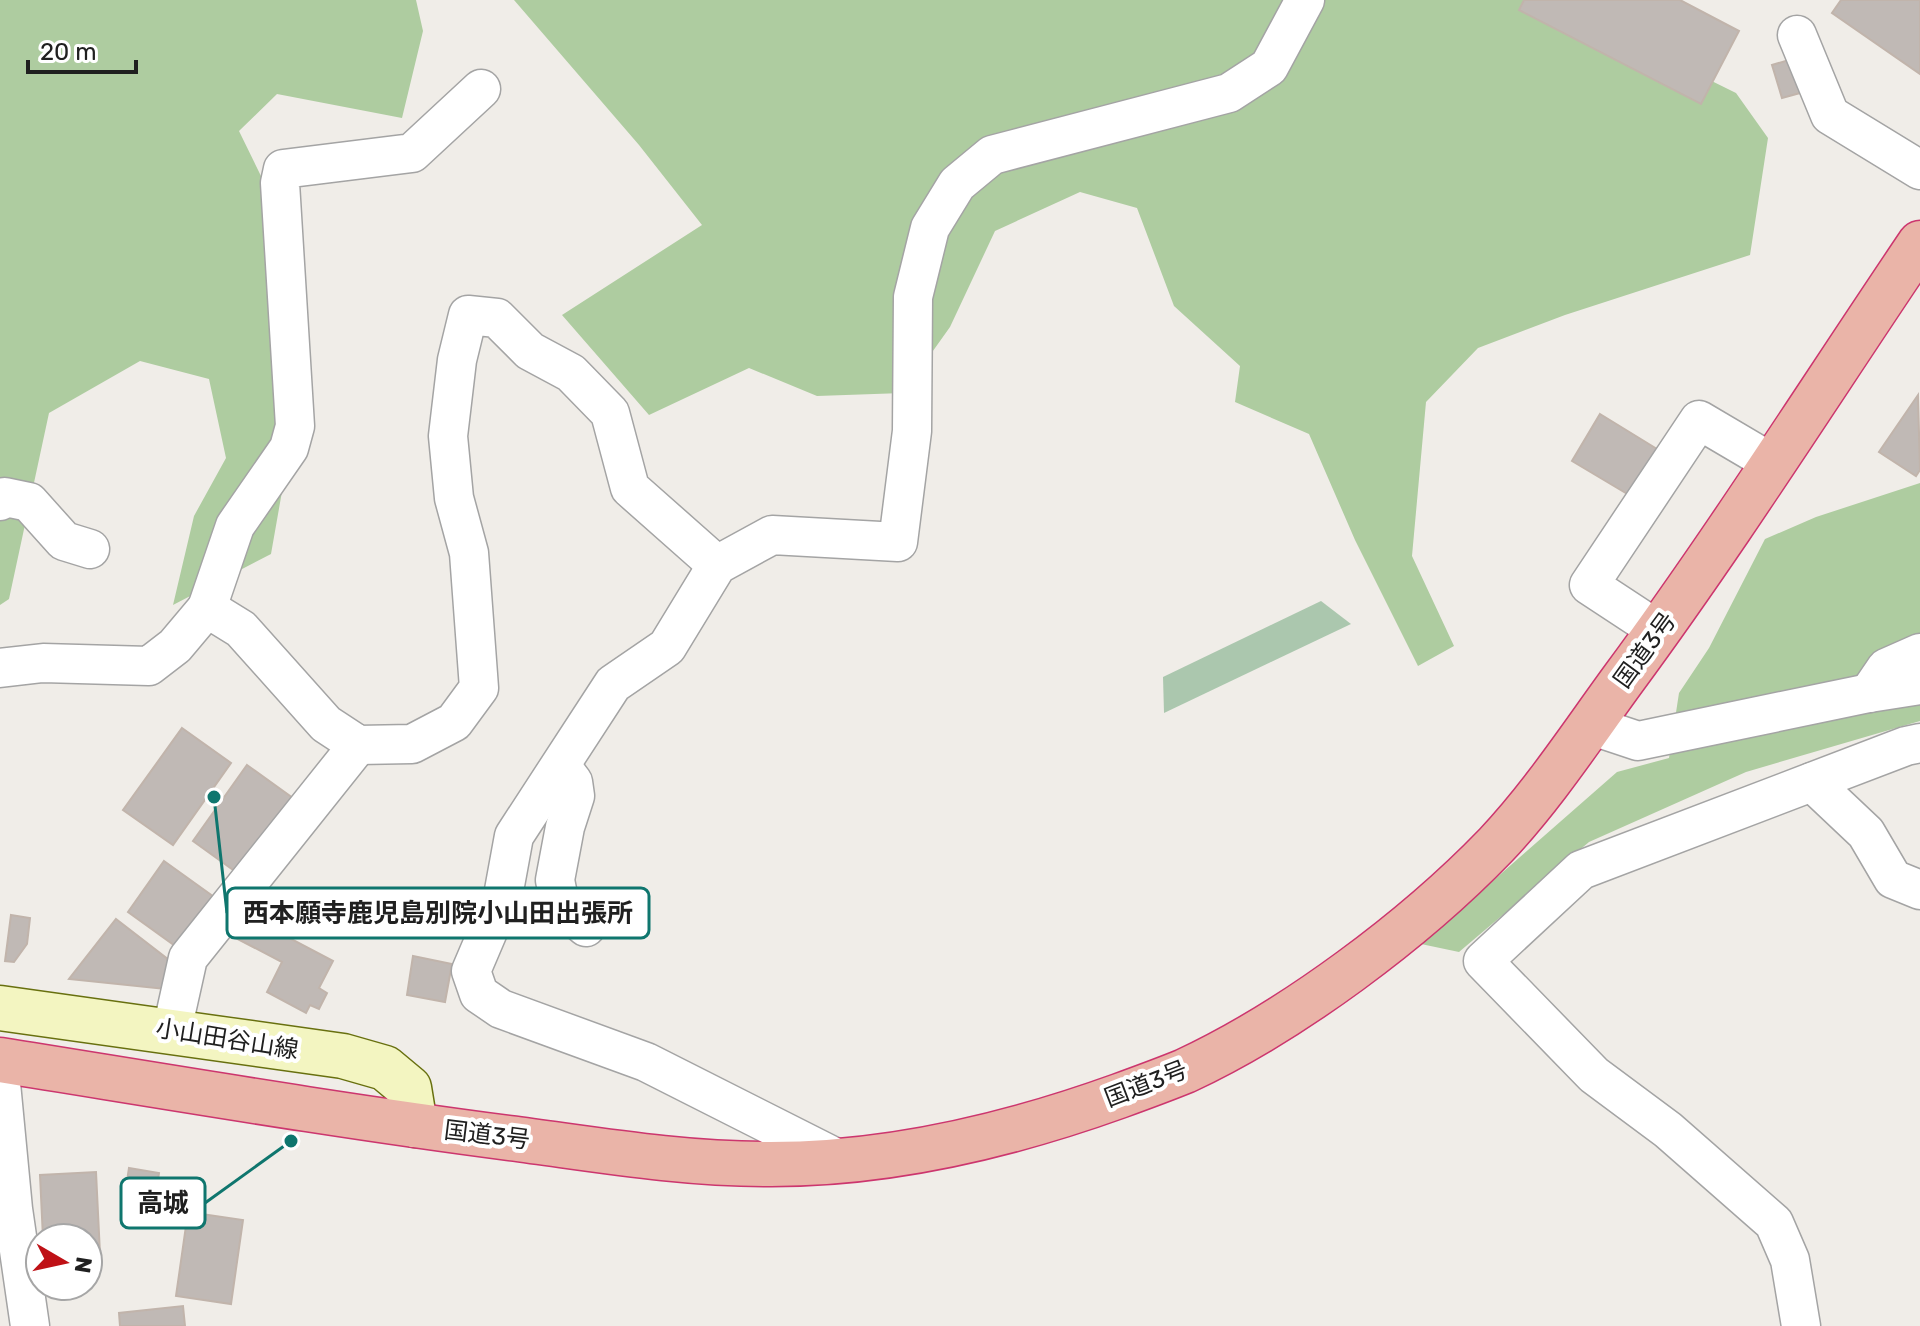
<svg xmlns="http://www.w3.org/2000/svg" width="1920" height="1326" font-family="Rubik,'Noto Sans JP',sans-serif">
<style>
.forest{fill:#aecca0}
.cemetery{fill:#abc7ae}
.building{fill:#c0b9b5;stroke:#c1b4ab;stroke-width:2}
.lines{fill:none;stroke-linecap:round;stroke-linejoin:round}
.minor-casing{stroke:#a4a4a4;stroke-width:41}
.secondary-casing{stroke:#68700f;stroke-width:47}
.trunk-casing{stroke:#cc366e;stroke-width:47}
.minor{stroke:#fff;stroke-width:38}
.secondary{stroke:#f3f5c1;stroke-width:44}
.trunk{stroke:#eab4a8;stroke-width:44}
.labels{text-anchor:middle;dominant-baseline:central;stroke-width:8;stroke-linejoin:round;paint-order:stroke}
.street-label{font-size:24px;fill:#202020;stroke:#fff}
.leader{fill:none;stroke:#0f766e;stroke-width:3}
.callout-dot{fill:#0f766e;stroke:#fff;stroke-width:3}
.callout{fill:#fff;stroke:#0f766e;stroke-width:3}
.callout-label{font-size:26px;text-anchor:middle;font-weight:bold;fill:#202020}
</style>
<rect width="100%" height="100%" fill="#f0ede8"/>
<g class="forest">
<path d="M0 0H416L423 31 402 118 277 94 239 131 301 258 296 412 271 554 173 605 194 516 226 458 209 379 140 361 49 413 9 599 0 605Z"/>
<path d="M514 0H1530L1659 55 1736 93 1768 138 1750 255 1565 315 1478 348 1426 402 1412 556 1454 646 1418 666 1355 540 1309 434 1235 402 1240 366 1174 306 1137 208 1080 192 995 231 950 327 903 393 817 396 749 368 649 415 562 315 702 225 639 145Z"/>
<path d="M1920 483V721L1746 772 1589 842 1459 952 1421 944 1617 772 1669 758 1679 693 1709 648 1765 539 1816 517Z"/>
</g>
<path class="cemetery" d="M1321 601 1351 624 1164 713 1163 677Z"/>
<g class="building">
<path d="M1524 0H1680L1739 31 1701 104 1519 10Z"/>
<path d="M1841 0H1920V74L1832 13Z"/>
<path d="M1789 60 1800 93 1782 98 1772 65Z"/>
<path d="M1918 395 1920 470 1916 476 1879 452Z"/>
<path d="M1600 414 1657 449 1629 495 1572 461Z"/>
<path d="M182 728 231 763 173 845 123 810Z"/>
<path d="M247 765 297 801 243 877 193 841Z"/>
<path d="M164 861 221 902 185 953 128 912Z"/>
<path d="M242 913 333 961 319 988 327 993 319 1009 310 1005 306 1013 267 992 282 962 230 935Z"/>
<path d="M11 915 30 918 27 944 14 962 5 961Z"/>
<path d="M116 919 169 960 165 989 69 979Z"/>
<path d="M413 956 452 964 445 1002 407 995Z"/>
<path d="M129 1168 159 1173 153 1211 123 1207Z"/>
<path d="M96 1172 100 1254 88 1255V1238H43L40 1175Z"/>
<path d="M188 1212 243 1220 231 1304 176 1296Z"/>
<path d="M183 1306 185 1326H120L119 1313Z"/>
</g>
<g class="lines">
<g class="minor-casing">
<g id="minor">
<path d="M1797 35 1830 115 1920 170"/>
<path d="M0 501 5 497 29 502 64 541 90 549"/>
<path d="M207 608 235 526 289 448 295 426 280 183 283 169 412 153 481 89"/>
<path d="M1659 631 1589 585 1699 420 1772 463"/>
<path d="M0 668 43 663 149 666 175 646 207 608 241 629 326 724 358 745 412 744 454 722 479 688 469 553 454 498 448 436 457 360 468 315 497 318 530 351 571 373 610 413 630 488 717 565"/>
<path d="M1869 693 1886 668 1920 653"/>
<path d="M1590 725 1638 741 1869 693 1920 685"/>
<path d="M561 766 573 782 575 796 565 827 555 880 560 905 586 927"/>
<path d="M1812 782 1866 833 1893 879 1920 890"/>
<path d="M172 1030 188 958 358 745"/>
<path d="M0 1073 13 1209 30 1326"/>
<path d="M840 1160 646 1062 501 1009 479 994 471 971 503 896 514 836 613 684 667 647 717 565 772 535 898 542 912 431 913 297 930 228 957 184 992 155 1229 93 1269 67 1305 0"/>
<path d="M1801 1326 1790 1260 1774 1223 1668 1130 1594 1075 1483 961 1581 870 1906 746 1920 743"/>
</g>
</g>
<g class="secondary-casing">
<path id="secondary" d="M0 1008 343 1056 385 1068 409 1088 415 1125"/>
</g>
<g class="trunk-casing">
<path id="trunk" d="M0 1060C169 1087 339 1116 509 1138 594 1149 679 1164 765 1164 886 1165 1005 1137 1119 1096 1141 1088 1163 1080 1185 1071 1292 1021 1414 930 1496 845 1544 794 1583 734 1624 678 1728 537 1822 388 1920 243"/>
</g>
<use href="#minor" class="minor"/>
<use href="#secondary" class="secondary"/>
<use href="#trunk" class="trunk"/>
</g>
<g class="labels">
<g class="street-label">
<text transform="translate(1645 650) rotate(-54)">国道3号</text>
<text transform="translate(227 1039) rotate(9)">小山田谷山線</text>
<text transform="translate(1146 1084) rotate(-21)">国道3号</text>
<text transform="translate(487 1135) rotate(7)">国道3号</text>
</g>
</g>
<path class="leader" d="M214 797L227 913M291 1141L205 1203"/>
<g class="callout-dot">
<circle cx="214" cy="797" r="8"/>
<circle cx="291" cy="1141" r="8"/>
</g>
<g class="callout">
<rect x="227" y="888" width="422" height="50" rx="8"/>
<rect x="121" y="1178" width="84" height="50" rx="8"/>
</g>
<g class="callout-label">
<text x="438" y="922">西本願寺鹿児島別院小山田出張所</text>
<text x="163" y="1212">高城</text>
</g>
<g transform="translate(64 1262) rotate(99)"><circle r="38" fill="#ffffff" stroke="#a6a6a6" stroke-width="2"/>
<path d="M0-6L14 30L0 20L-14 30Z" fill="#bf1116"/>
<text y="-12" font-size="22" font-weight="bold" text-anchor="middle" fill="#202020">N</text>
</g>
<path d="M28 60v12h108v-12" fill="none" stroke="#202020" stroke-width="4"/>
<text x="40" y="60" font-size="24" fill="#202020" stroke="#ffffff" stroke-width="6" paint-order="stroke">20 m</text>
</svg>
